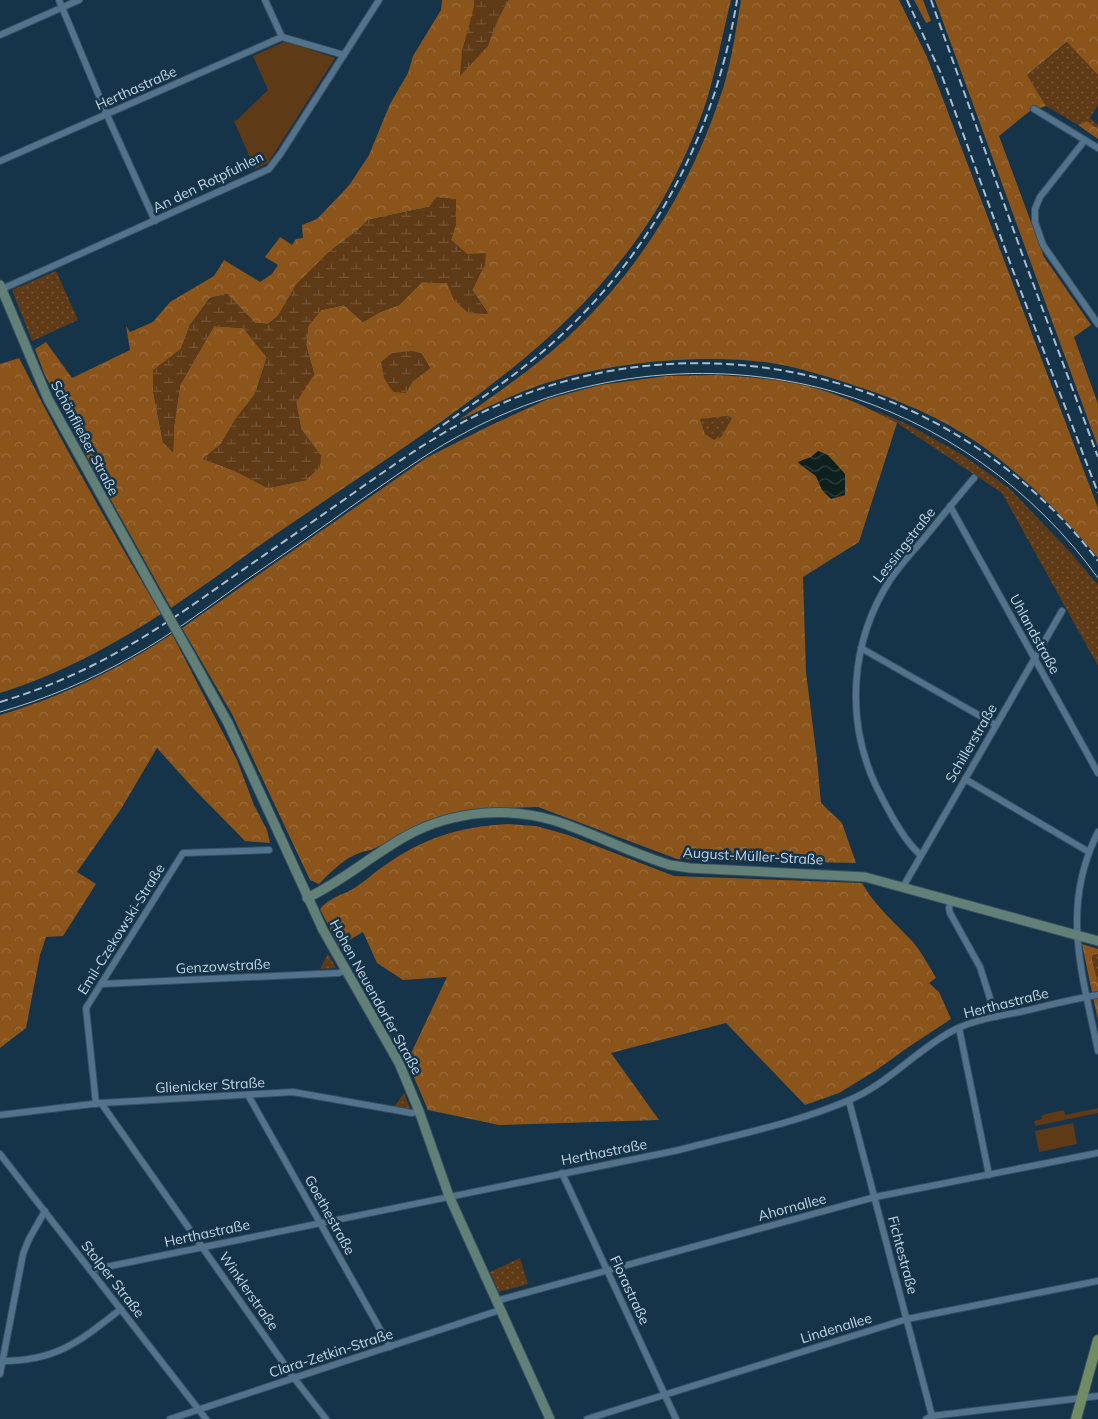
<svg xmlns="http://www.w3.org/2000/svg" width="1098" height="1419" font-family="Mulish,sans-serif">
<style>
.grass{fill:url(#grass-dots)}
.forest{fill:url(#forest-crowns);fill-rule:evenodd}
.wetland{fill:url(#wetland-marsh)}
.pitch{fill:#5f3a16}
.water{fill:url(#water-waves)}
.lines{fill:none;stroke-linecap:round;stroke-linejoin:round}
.street-casing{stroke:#374f61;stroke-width:8}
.secondary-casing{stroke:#374f61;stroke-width:11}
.primary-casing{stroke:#374f61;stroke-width:12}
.street{stroke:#52738b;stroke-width:6}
.secondary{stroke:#627f78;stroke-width:9}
.primary{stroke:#718b65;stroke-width:10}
.tram{stroke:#abbecd;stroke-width:1}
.rail{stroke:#abbecd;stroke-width:2;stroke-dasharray:8 4;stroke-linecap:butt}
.secondary-bridge-casing{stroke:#374f61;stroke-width:11;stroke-linecap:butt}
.secondary-bridge{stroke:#627f78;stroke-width:9}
.labels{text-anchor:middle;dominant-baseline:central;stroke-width:5;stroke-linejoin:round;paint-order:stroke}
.street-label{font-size:14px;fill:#c4d6e3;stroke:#153349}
</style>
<defs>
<pattern id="grass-dots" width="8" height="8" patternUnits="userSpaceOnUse" patternTransform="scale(1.25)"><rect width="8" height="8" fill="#5f3a16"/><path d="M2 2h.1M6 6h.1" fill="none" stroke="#745638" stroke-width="1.8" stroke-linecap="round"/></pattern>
<pattern id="forest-crowns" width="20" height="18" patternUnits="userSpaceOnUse" patternTransform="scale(1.25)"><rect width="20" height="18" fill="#8b541b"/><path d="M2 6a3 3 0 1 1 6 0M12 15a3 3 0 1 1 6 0" fill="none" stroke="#9a6c3c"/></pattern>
<pattern id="wetland-marsh" width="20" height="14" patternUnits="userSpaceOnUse" patternTransform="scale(1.25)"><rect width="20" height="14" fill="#5f3a16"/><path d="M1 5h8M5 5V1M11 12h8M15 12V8" fill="none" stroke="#745638"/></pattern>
<pattern id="water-waves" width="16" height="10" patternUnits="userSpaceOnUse" patternTransform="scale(1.25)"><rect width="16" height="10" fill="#0e201d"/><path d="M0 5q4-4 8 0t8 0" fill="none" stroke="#2f403e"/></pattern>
</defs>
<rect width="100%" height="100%" fill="#153349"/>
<g class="grass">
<path d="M1068 42 1098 75V105L1090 118 1098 125V129L1087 121 1078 125 1046 106 1027 75Z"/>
<path d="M56 271 78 320 32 341 12 290Z"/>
<path d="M874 410 907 424 961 454 1009 488 1071 553 1098 585V666L1002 493 897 423Z"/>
<path d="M728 416 732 418 721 437 714 441 705 434 700 419Z"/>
<path d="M328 954 336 968 320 969Z"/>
<path d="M1094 954H1098V984L1092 959Z"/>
<path d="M404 1093 410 1108 408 1109 394 1107Z"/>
<path d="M520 1258 528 1284 499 1292 490 1272Z"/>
</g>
<g class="forest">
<path d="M442 0H474V7L499 17 508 0H731C723 32 717 65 708 96 697 131 681 167 663 199 578 344 436 424 301 517 257 546 215 579 171 608L82 448 44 373 35 349 46 342 72 378 130 350 126 326 130 332 153 322 170 302 214 276 224 260 260 282 272 274 278 265 265 257 280 237 292 245 296 239 303 238 302 225 317 219 342 193 350 184 369 155 390 104 408 73 413 56 441 10ZM429 207 456 224 451 240 467 254 485 264 472 290 488 313 454 300 448 283 422 282 399 305 380 312 363 322 344 305 321 310 308 326 306 345 314 374 296 402 301 429 321 456 306 480 268 488 233 470 203 459 221 444 235 420 255 394 267 357 243 328 214 326 180 385 174 426 173 452 163 442 153 390V371L181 349 190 325 210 298 227 294 255 323 268 324 278 316 296 285 329 252 358 230 368 220ZM421 353 430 368 413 381Z"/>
<path d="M741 0H899L927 57 1098 508V558C1061 513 1022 474 975 441 940 418 901 401 862 388 832 378 802 368 771 363 703 353 608 362 543 384 514 394 486 408 459 420 498 392 539 365 573 332 640 268 690 187 719 100 731 68 735 34 741 0Z"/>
<path d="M914 0H923L931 21 926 23Z"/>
<path d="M935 0H1098V75L1067 42 1027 75 1046 106 1030 111 999 136 1044 257 1091 325 1074 337 1098 404V447Z"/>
<path d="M1087 121 1098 129V139L1078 125Z"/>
<path d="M19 358C63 445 111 530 161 614 110 647 58 675 0 693V364Z"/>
<path d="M715 375C749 377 782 379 815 388 844 396 871 409 897 423L859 542 803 577 806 672 817 759 821 803 842 823 856 863 677 859 538 807 482 809 440 816 371 850C349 853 334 869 319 884L310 880 232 714 182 628 426 458 489 426 548 399 600 385 666 376ZM728 416 732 418 721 437 714 440 705 434 700 419ZM811 457 822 490 816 476 798 463Z"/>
<path d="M172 634 237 760 254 805 267 830 270 843 245 841 193 788 157 748 121 809 77 872 96 884 63 936 46 937 40 955 26 1028 0 1048V715C61 697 119 669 172 634Z"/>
<path d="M507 824 536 826 568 835 674 876 862 883C874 905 896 924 913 942 922 953 929 966 936 978L929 983 939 992 951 1019 910 1046 875 1071 839 1093 805 1105 726 1023 611 1053 659 1120 499 1125 428 1110 410 1068 406 1064 447 977 403 980 377 963 363 932 339 946 320 909C329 897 344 895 356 887 366 881 374 872 384 866 423 838 458 827 507 824Z"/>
<path d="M1082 944 1098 949V954L1093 955 1092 959 1098 984V1021Z"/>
</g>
<g class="wetland">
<path d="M474 0H508L499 17 488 46 460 76 462 51 474 7Z"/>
<path d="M436 197 456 199V224L451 240 467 254 486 253 485 264 472 290 488 314 468 313 454 300 447 283 422 282 399 305 380 312 363 322 344 305 321 310 308 326 306 345 314 374 296 403 301 429 321 456 320 467 306 480 268 488 233 470 203 459 221 444 235 420 255 394 267 358 243 328 214 326 180 385 174 426 173 452 163 442 153 390V370L181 349 190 325 211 298 227 294 255 323 268 324 278 316 296 285 329 252 358 230 368 220 429 207Z"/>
<path d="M412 351 421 353 430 368 413 381 406 393 393 392 384 378 381 362 392 353Z"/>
</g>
<g class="pitch">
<path d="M284 42H289L335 58 268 163 255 169 234 121 238 119 268 90 253 56Z"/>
<path d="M1098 1108V1113L1035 1126 1034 1121 1042 1119V1115L1064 1110 1065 1115Z"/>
<path d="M1073 1123 1077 1144 1039 1152 1035 1131Z"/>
</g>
<path class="water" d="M818 451 828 455 845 474V495L831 499 822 490 816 476 798 462 811 457Z"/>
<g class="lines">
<g class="street-casing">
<g id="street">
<path d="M59 0 107 115 155 221"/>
<path d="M265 0 282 37 344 55"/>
<path d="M0 35 79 0"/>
<path d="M1034 109 1098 148"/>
<path d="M1085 140 1040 197 1035 209V222L1043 245 1098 324"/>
<path d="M0 161 282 37"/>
<path d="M2 289 269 169 281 153 379 0"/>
<path d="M950 506 1098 773"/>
<path d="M861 648 996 725"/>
<path d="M965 779 1089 852"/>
<path d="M1098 832C1060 908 1082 972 1098 1051"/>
<path d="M921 855C904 842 886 806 876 786 845 720 850 642 890 580 899 567 910 554 921 542 939 520 956 499 974 478"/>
<path d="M903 887 1062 611"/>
<path d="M951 900 949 908 950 913 980 967 996 1017"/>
<path d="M101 984 339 973 345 970"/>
<path d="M959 1028 989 1175"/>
<path d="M248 1095 390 1347"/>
<path d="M849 1101 932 1416"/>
<path d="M101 1103 294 1378 326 1419"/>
<path d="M96 1104 86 1008 183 853 269 850"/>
<path d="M0 1115 101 1103 293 1092 412 1113 419 1111"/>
<path d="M0 1154 206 1419"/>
<path d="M562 1173 676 1419"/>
<path d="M91 1270 679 1150C735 1135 793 1124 847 1101 887 1085 916 1050 954 1030 974 1020 998 1016 1020 1012 1046 1006 1072 999 1098 995"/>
<path d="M496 1301 875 1197 1098 1153"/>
<path d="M2 1361C57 1361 80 1341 121 1309"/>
<path d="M0 1374 23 1254 29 1239 45 1211"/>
<path d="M170 1419 500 1310"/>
<path d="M587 1419 907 1319 1098 1281"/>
<path d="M926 1419 932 1416 1098 1396"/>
</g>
</g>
<g class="secondary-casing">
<g id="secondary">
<path d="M0 285 48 399 158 598"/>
<path d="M187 649 228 723 323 930 399 1063 419 1111 449 1196 550 1419"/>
<path d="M307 898C343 881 373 854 408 835 453 811 507 806 556 821 595 834 631 853 670 865L690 868 865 877 1098 941"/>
</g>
</g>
<g class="primary-casing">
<path id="primary" d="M1076 1419 1098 1340"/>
</g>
<use href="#street" class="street"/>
<use href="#secondary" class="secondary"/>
<use href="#primary" class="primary"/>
<path class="tram" d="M0 712C46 699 91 680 133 656 172 634 207 608 243 582 283 555 323 527 362 499 393 478 424 455 457 437 572 373 709 356 835 392 941 423 1034 489 1098 578"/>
<g class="rail">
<path d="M907 0 942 76 1012 268 1098 493"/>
<path d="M931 0 1025 262 1098 457"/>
<path d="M433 432C475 402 519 374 557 339 655 250 716 130 737 0"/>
<path d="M0 702C91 675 155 632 231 578 273 549 314 521 355 492 395 464 434 436 477 415 585 361 710 349 826 380 934 408 1031 473 1098 561"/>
</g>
<g class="secondary-bridge-casing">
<path id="secondary-bridge" d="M158 598 187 649"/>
</g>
<use href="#secondary-bridge" class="secondary-bridge"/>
</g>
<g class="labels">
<g class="street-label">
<text transform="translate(136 88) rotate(-24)">Herthastraße</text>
<text transform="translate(208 182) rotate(-26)">An den Rotpfuhlen</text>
<text transform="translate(85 438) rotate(62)">Schönfließer Straße</text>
<text transform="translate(904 545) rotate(-52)">Lessingstraße</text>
<text transform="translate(1035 634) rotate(61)">Uhlandstraße</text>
<text transform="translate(971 743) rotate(-60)">Schillerstraße</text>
<text transform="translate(753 856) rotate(3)">August-Müller-Straße</text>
<text transform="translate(121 929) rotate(-58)">Emil-Czekowski-Straße</text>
<text transform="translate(223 966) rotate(-3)">Genzowstraße</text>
<text transform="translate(376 997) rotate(61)">Hohen Neuendorfer Straße</text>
<text transform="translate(1006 1003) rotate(-14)">Herthastraße</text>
<text transform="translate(210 1085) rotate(-3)">Glienicker Straße</text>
<text transform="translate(604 1152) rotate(-11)">Herthastraße</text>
<text transform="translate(792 1207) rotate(-15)">Ahornallee</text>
<text transform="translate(330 1215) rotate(61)">Goethestraße</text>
<text transform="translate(207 1233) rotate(-12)">Herthastraße</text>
<text transform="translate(903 1255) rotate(75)">Fichtestraße</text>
<text transform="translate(113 1279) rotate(52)">Stolper Straße</text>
<text transform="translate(630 1290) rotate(65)">Florastraße</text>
<text transform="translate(249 1291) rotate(55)">Winklerstraße</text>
<text transform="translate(836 1328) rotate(-17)">Lindenallee</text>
<text transform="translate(331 1353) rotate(-18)">Clara-Zetkin-Straße</text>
</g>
</g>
</svg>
